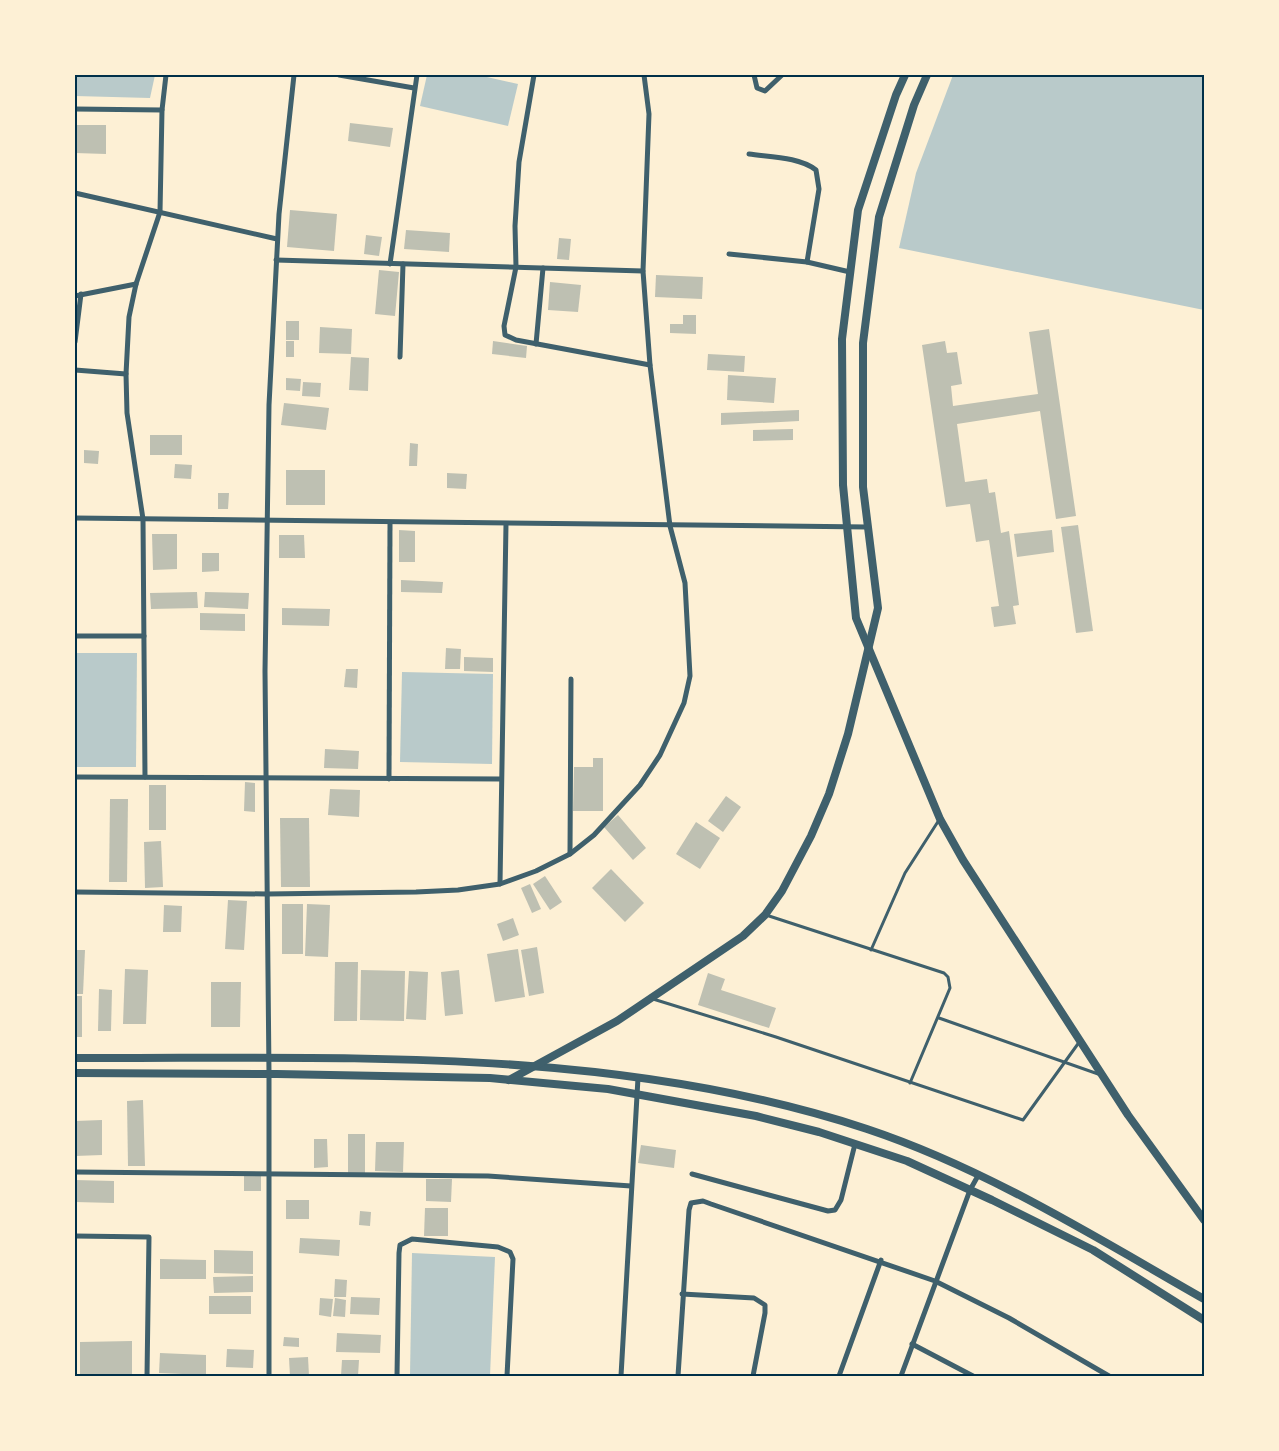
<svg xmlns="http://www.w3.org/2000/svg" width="1279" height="1451" font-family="Barlow,sans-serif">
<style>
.green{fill:#b9caca}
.building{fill:#bec0b2}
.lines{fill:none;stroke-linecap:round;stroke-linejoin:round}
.service{stroke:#3f606c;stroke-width:3}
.minor{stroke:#3f606c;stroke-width:5}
.tertiary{stroke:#3f606c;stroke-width:8}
.neatline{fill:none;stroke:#003049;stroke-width:2}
</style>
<rect width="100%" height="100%" fill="#fdf0d5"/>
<g class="green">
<path d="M75 75H155L150 98 75 96Z"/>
<path d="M427 75H478L518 84 508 126 420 106Z"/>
<path d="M953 75H1204V310L899 248 916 173Z"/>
<path d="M75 653H137L136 767H75Z"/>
<path d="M402 672 493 674 492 764 400 762Z"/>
<path d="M412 1253 495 1257 490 1376H410Z"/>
</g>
<g class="building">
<path d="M350 123 393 128 390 147 348 141Z"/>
<path d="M75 125H106V154L75 153Z"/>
<path d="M290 210 337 214 334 251 287 247Z"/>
<path d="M406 230 450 233 449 252 404 249Z"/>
<path d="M366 235 382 237 379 256 364 254Z"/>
<path d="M559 238 571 239 569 260 557 259Z"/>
<path d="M379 270 399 272 395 316 375 314Z"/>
<path d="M656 275 703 277 702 299 655 297Z"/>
<path d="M550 282 581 285 578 312 548 310Z"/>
<path d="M683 315H696V334L670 333V324H683Z"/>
<rect x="286" y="321" width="13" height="19"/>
<path d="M320 327 352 329 351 354 319 353Z"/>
<path d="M1049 329 1076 516 1056 519 1040 411 957 424 965 482 987 479 989 493 995 492 1001 533 1009 531 1019 605 1013 606 1016 624 994 627 991 607 999 606 989 540 976 542 970 504 946 507 922 345 945 341 947 353 957 352 962 384 951 386 953 406 1038 394 1029 332Z"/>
<rect x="286" y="341" width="8" height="16"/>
<path d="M493 341 527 346 526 358 492 354Z"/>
<path d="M708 354 745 356 744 372 707 370Z"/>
<path d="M351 357 369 358 368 391 349 390Z"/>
<path d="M728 375 776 378 774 403 727 400Z"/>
<path d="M286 378 301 379 300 391 286 390Z"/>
<path d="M303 382 321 383 320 397 302 396Z"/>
<path d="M284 403 329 408 326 430 281 425Z"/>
<path d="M799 410V421L721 425V413Z"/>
<path d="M793 429V440L753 441V430Z"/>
<rect x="150" y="435" width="32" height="20"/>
<path d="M410 443 418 444 417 466H409Z"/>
<path d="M84 450 99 451 98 464 84 463Z"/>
<path d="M175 464 192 465 191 479 174 478Z"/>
<rect x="286" y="470" width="39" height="35"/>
<path d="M447 473 467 474 466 489 447 488Z"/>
<path d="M218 493H229L228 509H218Z"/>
<path d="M1078 525 1093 631 1076 633 1061 527Z"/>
<path d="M399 530 415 531V562H399Z"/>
<path d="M1052 530 1054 552 1017 557 1014 534Z"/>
<path d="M152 534H177V569L153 570Z"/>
<path d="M279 535H304L305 558H279Z"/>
<path d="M202 553H219V571L202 572Z"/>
<path d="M401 580 443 582 442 593 401 592Z"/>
<path d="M197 592 198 608 151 609 150 593Z"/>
<path d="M205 592 249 593 248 609 204 607Z"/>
<path d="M282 608 330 609 329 626 282 625Z"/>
<path d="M200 613 245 614V631L200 630Z"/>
<path d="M446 648 461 649 460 669H445Z"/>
<path d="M464 657 493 658V672L464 671Z"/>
<path d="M346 669H358L357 688 344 687Z"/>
<path d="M325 749 359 751 358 769 324 768Z"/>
<path d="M593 758H603V811H573L574 767H593Z"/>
<path d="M245 782 255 783V812L244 811Z"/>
<rect x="149" y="785" width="17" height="45"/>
<path d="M330 789 360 790 359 817 328 815Z"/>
<path d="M726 796 741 807 723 832 708 821Z"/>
<path d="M110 799H128L127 882H109Z"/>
<path d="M618 815 646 848 633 860 604 827Z"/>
<path d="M280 818H309L310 887H281Z"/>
<path d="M696 822 720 838 700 869 676 854Z"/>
<path d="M161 841 163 887 145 888 144 842Z"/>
<path d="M611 869 644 903 625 922 592 888Z"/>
<path d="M545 876 562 902 550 910 533 884Z"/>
<path d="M530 884 541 909 532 913 521 888Z"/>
<path d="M228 900 247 901 244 950 225 949Z"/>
<rect x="282" y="904" width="21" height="50"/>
<path d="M307 904 330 905 328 957 305 956Z"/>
<path d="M164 905 182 906 181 932H163Z"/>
<path d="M513 918 519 935 503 941 497 924Z"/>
<path d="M537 947 544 993 529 996 521 950Z"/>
<path d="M518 949 525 997 495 1002 487 954Z"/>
<path d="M75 950H85L83 994H75Z"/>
<path d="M335 962H358L357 1021H334Z"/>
<path d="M125 969 148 970 146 1024H123Z"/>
<path d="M361 970 405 971 404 1021 360 1020Z"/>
<path d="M459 970 463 1014 445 1016 441 972Z"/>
<path d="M409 971 428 972 426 1020 406 1019Z"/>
<path d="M708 973 725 979 721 990 776 1008 769 1028 698 1005Z"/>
<path d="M211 982H241L240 1027H211Z"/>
<path d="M99 989 112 990 111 1031H98Z"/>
<rect x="75" y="996" width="7" height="41"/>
<path d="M143 1100 145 1166H128L127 1101Z"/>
<path d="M102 1120V1155L75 1156V1121Z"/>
<rect x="348" y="1134" width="17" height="40"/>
<path d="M314 1139H327L328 1167 314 1168Z"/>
<path d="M376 1142H404L403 1172 375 1171Z"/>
<path d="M641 1145 676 1150 674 1168 638 1163Z"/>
<rect x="244" y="1174" width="17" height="17"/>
<path d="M426 1179H452L451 1202 426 1201Z"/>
<path d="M75 1180 114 1181V1203L75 1202Z"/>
<rect x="286" y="1200" width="23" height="19"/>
<path d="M425 1208H448V1236H424Z"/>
<path d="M360 1211 371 1212 370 1226 359 1225Z"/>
<path d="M300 1238 340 1240 339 1256 299 1253Z"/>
<path d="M214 1250 253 1251V1274L214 1273Z"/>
<path d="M160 1259 206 1260V1279H160Z"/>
<path d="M253 1276V1292L214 1293 213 1277Z"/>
<path d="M335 1279 347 1280 346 1297H334Z"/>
<rect x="209" y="1296" width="42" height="18"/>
<path d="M351 1297 380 1298 379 1315 350 1314Z"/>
<path d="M320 1298 333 1299 331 1317 319 1315Z"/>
<path d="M335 1298 346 1300 345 1317 333 1316Z"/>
<path d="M337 1333 381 1335 380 1353 336 1352Z"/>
<path d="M284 1337 299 1338V1347L283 1346Z"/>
<path d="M132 1341V1376H80V1342Z"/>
<path d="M227 1349 254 1350 253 1368 226 1367Z"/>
<path d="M160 1353 206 1355V1375L159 1373Z"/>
<path d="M308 1357 309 1376H290L289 1358Z"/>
<path d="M342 1360H359L358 1376H341Z"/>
</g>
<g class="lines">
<g class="service">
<path d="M766 915 944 973 948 977 950 988 910 1083"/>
<path d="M871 950 905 873 939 820"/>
<path d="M653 999 776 1037 1023 1120 1080 1041"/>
<path d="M939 1018 1101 1075"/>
</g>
<g class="minor">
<path d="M339 75 414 88"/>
<path d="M534 75 519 162 515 226 516 267 504 326 505 335 516 340 650 365"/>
<path d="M754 75 757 88 765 91 782 75"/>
<path d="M75 109 162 110"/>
<path d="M749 154C770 157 800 157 816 170L819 189 807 262"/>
<path d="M75 193 277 239"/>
<path d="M729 254 807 262 850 272"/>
<path d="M276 260 643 271"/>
<path d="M390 264 417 75"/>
<path d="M75 296 136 284"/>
<path d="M75 342 81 294"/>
<path d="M536 344 543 268"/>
<path d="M400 357 403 264"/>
<path d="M75 370 126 374"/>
<path d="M75 518 867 527"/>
<path d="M75 636H144"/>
<path d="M75 777 501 779"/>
<path d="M145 777 143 519 127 413 126 374 129 317 136 284 160 212 162 110 166 75"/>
<path d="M389 779 390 523"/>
<path d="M570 854 571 679"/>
<path d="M500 884 506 524"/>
<path d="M75 892 267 894 416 892 458 890 500 884 536 871 570 854 594 835 640 785 660 755 684 703 690 676 685 583 670 526 650 365 643 271 649 114 644 75"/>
<path d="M75 1172 488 1176 631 1186"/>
<path d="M692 1174 828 1211 835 1210 841 1200 855 1144"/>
<path d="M75 1236 149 1237 147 1376"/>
<path d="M682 1294 754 1298 765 1305V1313L753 1376"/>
<path d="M912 1344 973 1376"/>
<path d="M269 1376V1074L265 671 269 405 279 214 294 75"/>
<path d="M397 1376 399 1253 400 1245 412 1239 498 1247 510 1252 513 1259 507 1376"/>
<path d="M621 1376 638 1078"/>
<path d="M678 1376 689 1210 691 1203 703 1201 711 1204 935 1281 1009 1318 1109 1376"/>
<path d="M839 1376 881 1260"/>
<path d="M901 1376 970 1190 979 1174"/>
</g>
<g class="tertiary">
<path d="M905 75 896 95 858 210 842 339 843 485 856 618 940 819 963 860 1128 1115 1204 1220"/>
<path d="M75 1058C339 1059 613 1045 867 1129 987 1169 1095 1237 1204 1299"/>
<path d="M75 1073 277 1074 490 1078 608 1089 756 1116 819 1132 907 1161 992 1200 1093 1250 1204 1320"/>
<path d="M509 1080 617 1021 743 936 765 915 782 891 811 836 829 794 848 734 878 608 863 487V343L879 217 914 105 927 75"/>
</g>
</g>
<rect width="1279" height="1451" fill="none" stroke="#fdf0d5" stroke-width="152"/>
<rect x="76" y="76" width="1127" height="1299" class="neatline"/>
</svg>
